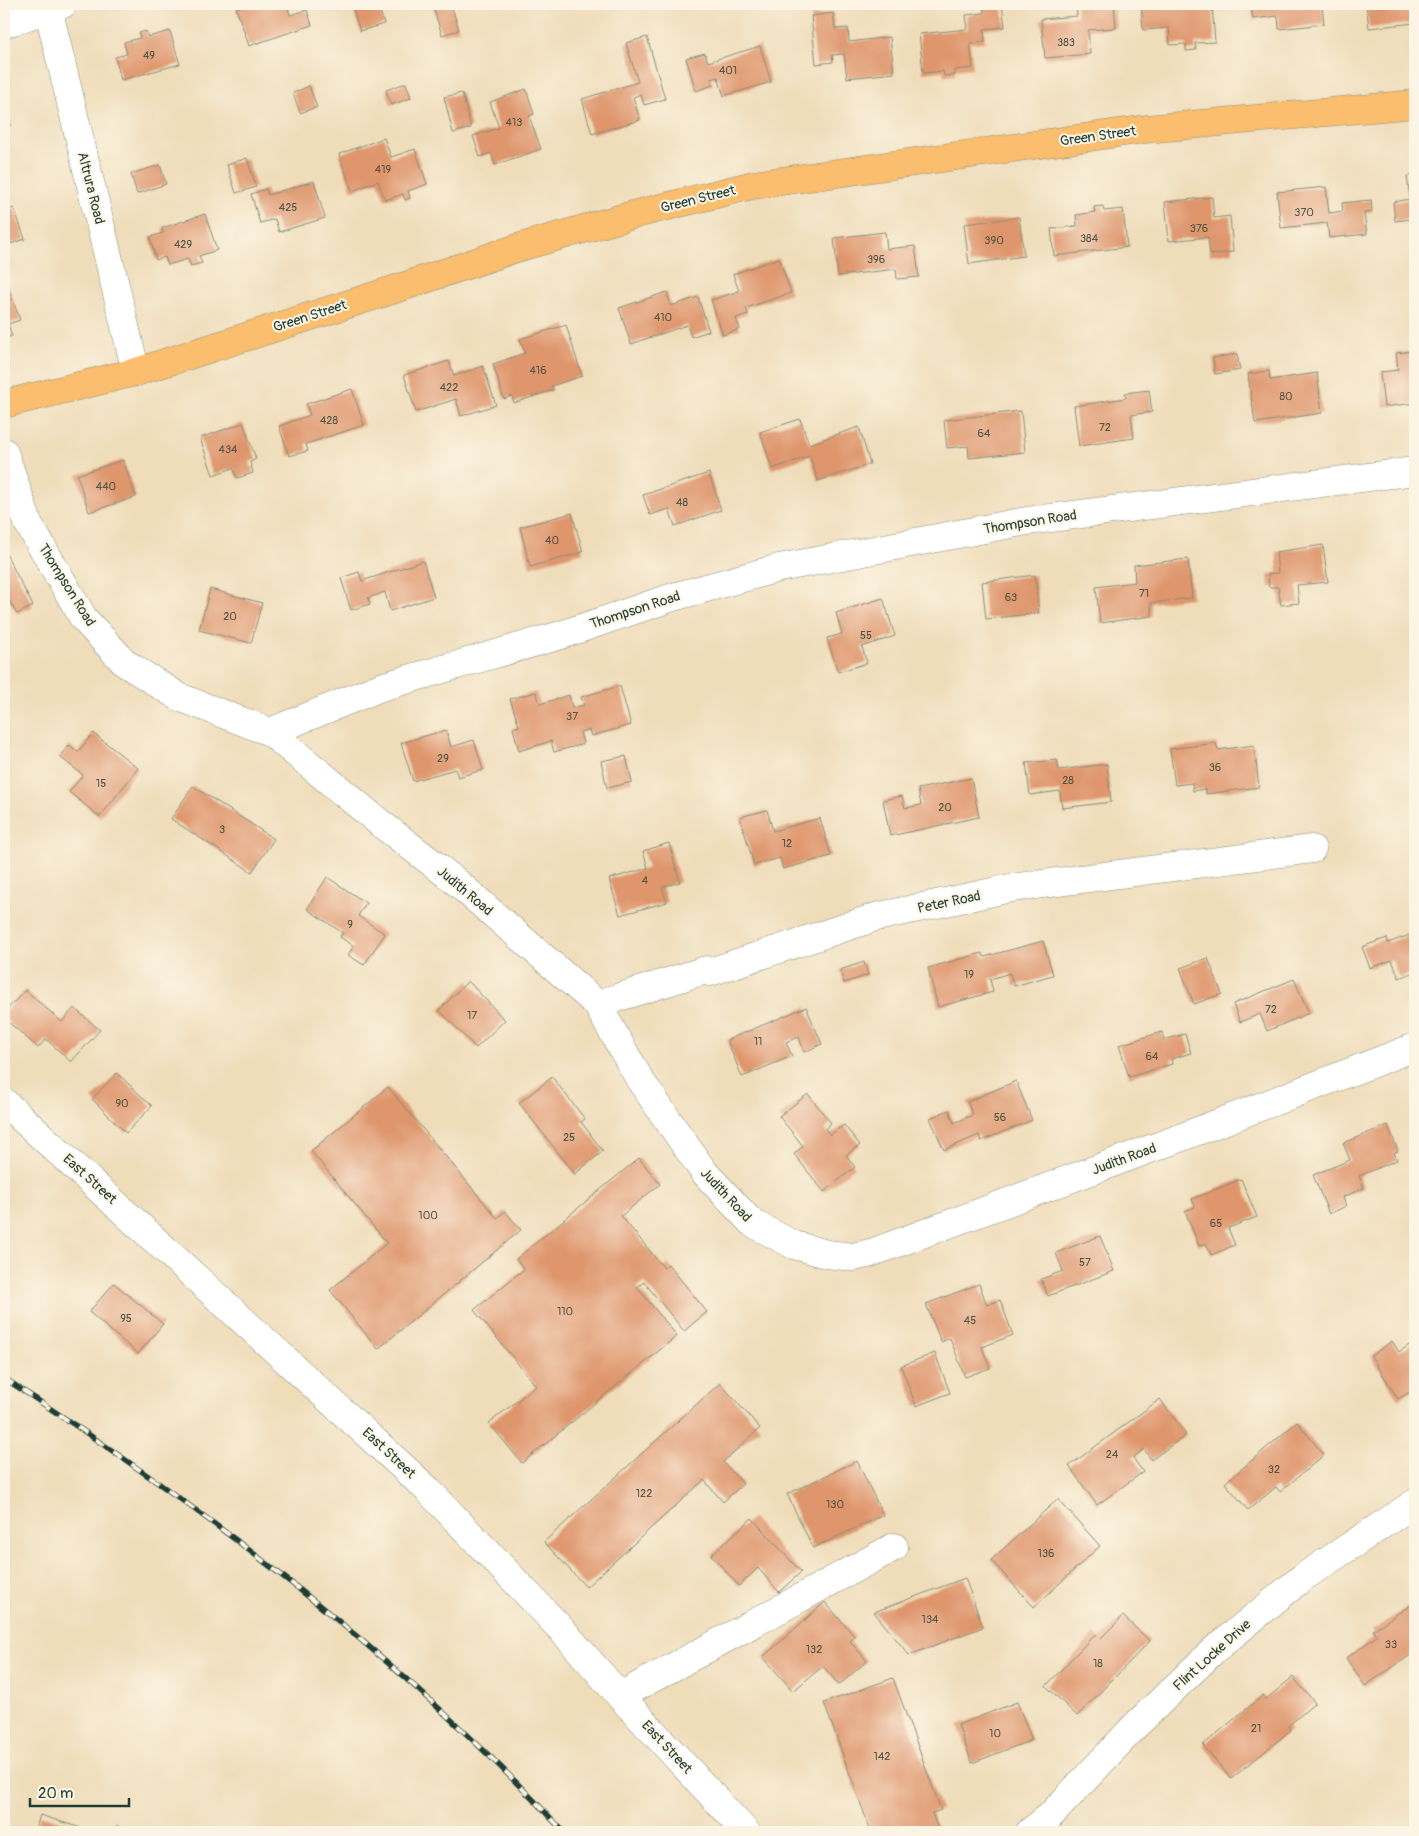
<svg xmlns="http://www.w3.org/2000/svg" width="1419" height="1836" font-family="Pangolin,sans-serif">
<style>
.building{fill:#df966d}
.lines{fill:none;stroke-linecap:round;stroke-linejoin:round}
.minor-casing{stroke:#878d77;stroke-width:29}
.major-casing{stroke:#878d77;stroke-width:29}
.minor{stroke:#fff;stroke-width:28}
.major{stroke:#fbbd6e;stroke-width:28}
.rail-casing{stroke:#1f3d34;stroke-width:5.5}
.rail{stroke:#fcf5e5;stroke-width:4;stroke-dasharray:11;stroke-linecap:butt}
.labels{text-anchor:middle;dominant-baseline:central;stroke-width:4;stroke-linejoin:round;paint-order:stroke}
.number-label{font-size:11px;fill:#4f5342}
.street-label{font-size:14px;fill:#1f3d34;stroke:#fcf5e5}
</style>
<rect width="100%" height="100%" fill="#fcf5e5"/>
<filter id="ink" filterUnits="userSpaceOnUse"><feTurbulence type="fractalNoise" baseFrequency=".02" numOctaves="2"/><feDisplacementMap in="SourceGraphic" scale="10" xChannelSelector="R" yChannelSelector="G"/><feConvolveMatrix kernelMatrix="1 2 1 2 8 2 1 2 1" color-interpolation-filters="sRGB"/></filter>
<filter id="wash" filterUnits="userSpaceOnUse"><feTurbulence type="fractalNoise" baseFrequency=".0096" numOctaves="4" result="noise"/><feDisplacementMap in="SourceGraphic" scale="20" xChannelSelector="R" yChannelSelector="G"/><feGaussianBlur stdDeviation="1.12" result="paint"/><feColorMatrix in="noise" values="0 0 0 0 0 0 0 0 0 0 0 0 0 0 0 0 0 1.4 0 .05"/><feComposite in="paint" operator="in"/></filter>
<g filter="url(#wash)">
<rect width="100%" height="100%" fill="#efddba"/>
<g id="blocks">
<g class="building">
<path d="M250 4H287L290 15 307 10 312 25 249 46 236 8Z"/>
<path d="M351 4H378L384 24 360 31Z"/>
<path d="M432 4H451L459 30 442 35Z"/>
<path d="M983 4H1002L1005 27 984 29 985 42 970 43 973 68 955 70V75L944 76 943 71 923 73 919 34 968 29 966 15 984 13Z"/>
<path d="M1076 4H1096V6L1114 4 1116 28 1088 30 1090 54 1045 58 1041 19 1077 16Z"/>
<path d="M1141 4H1166L1167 8 1212 5 1215 42 1195 43 1196 50 1186 51V44L1170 45 1169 28 1143 30Z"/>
<path d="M1251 4H1322L1324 24 1279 29 1278 16 1253 19Z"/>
<path d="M1366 4H1415V23L1369 28Z"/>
<path d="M833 13 835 29 848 28 849 42 890 37 894 73 847 78 844 54 832 55 833 62 816 64 811 16Z"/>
<path d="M146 31 148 37 170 31 180 64 121 80 115 57 127 54 124 42 140 38 139 33Z"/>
<path d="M647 37 665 99 644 105 641 94 633 97 640 120 592 134 582 99 638 82 626 43Z"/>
<path d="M760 46 771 82 724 96 718 77 711 79 713 85 696 91 686 58 705 53 708 62Z"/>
<path d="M406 83 411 98 391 105 386 90Z"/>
<path d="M309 86 317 107 300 113 293 93Z"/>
<path d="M526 89 534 114 529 116 541 149 495 165 491 153 480 157 473 136 499 128 490 102Z"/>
<path d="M462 93 471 128 453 133 444 97Z"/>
<path d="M4 105 11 125 4 127Z"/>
<path d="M384 138 391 157 415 149 427 184 408 191 410 198 405 200 403 194 385 200 378 181 352 191 339 154Z"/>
<path d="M247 158 256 187 236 193 227 165Z"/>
<path d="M160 165 166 184 137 194 131 174Z"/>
<path d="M1415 175V213H1412L1413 219 1395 221 1393 202 1410 199 1407 176Z"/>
<path d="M314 181 325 218 279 232 275 219 260 223 251 194 266 189 268 195Z"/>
<path d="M1326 187 1329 213 1343 211 1342 203 1371 200 1372 212 1364 213 1367 234 1329 238 1327 223 1281 228 1277 192Z"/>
<path d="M1212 197 1214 218 1230 216 1233 252 1210 255 1208 237 1169 241 1165 202Z"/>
<path d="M1103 206 1104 211 1123 209 1127 247 1054 256 1051 229 1077 226 1076 215 1095 212 1094 207Z"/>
<path d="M14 208 25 239 4 246V212Z"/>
<path d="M205 214 217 250 199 256 202 263 191 266 188 259 168 265 165 257 156 260 150 237 163 233 162 228Z"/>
<path d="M1019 217 1024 256 969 264 964 224Z"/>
<path d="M885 232 887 249 915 246 919 277 897 279 896 269 838 276 834 238Z"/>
<path d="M779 258 791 293 746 308 748 314 736 318 740 329 723 335 711 300 739 291 733 274Z"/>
<path d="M4 276 20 320 8 324 12 336 4 339Z"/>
<path d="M667 292 671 306 698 297 709 331 691 337 687 325 631 344 619 308Z"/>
<path d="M566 325 582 376 551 386 553 390 514 403 512 396 504 399 493 364 525 353 520 339Z"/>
<path d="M1414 351 1415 403 1384 407 1380 372 1398 370 1396 353Z"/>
<path d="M1237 354 1240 370 1215 374 1213 358Z"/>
<path d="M449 361 454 376 483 366 496 405 461 416 456 399 416 412 404 375Z"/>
<path d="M1269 371 1270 380 1317 373 1322 413 1255 423 1248 374Z"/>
<path d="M352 389 364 425 306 444 308 451 289 456 279 426 310 415 306 404Z"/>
<path d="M1149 390 1152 412 1131 415 1134 438 1079 446 1074 406 1126 398 1125 393Z"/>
<path d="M1021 411 1025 452 969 458 968 446 947 448 944 420Z"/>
<path d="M800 419 809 444 859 427 870 464 818 481 810 456 772 469 760 432Z"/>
<path d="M243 423 256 459 250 462 253 473 237 478 233 468 213 475 200 438Z"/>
<path d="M123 460 136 497 89 512 77 475Z"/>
<path d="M709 473 721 510 675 526 669 509 650 515 643 495Z"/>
<path d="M572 513 583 552 530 567 520 527Z"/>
<path d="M1323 545 1328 582 1297 585 1299 603 1281 605 1278 587H1269L1268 574 1278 573 1276 552Z"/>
<path d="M4 550 33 606 17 614 8 598 4 601Z"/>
<path d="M1188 559 1192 598 1151 603 1152 616 1100 623 1096 587 1135 582 1134 565Z"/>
<path d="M423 561 434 597 390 611 385 592 368 598 370 604 351 610 341 578 359 572 362 581Z"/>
<path d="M1035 575 1039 613 986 619 982 582Z"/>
<path d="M210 589 262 603 251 643 199 630Z"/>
<path d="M883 598 895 636 862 647 867 663 838 672 827 638 842 634 836 613Z"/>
<path d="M620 686 631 725 591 736 589 730 580 732 583 744 554 752 551 741 519 751 513 728 519 726 510 699 536 692 540 704 569 695 572 708 584 705 581 697Z"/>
<path d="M446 730 451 747 474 740 483 770 458 777 455 769 413 781 401 743Z"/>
<path d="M93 733 138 768 100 817 69 792 83 775 60 757 69 745 78 752Z"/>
<path d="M1216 743 1218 750 1254 745 1259 787 1206 794 1205 789 1193 791 1192 783 1175 785 1170 749Z"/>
<path d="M626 756 632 782 607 788 601 761Z"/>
<path d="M1057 760 1059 770 1107 764 1111 802 1062 808 1060 791 1030 795 1026 763Z"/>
<path d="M971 778 979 817 890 836 883 800 902 796 905 808 921 805 918 789Z"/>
<path d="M193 786 274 839 252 872 171 819Z"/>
<path d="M767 810 773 831 820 818 831 856 783 869 780 858 754 865 740 817Z"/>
<path d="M669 843 680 882 662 887 667 902 620 915 609 879 648 868 643 851Z"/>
<path d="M327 877 366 903 358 916 385 934 364 965 348 955 354 946 340 937 343 933 307 909Z"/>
<path d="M1415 933V972L1399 978 1392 960 1370 968 1362 947 1387 938 1388 943Z"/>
<path d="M1043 941 1053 975 1014 986 1010 973 990 979 993 992 938 1007 928 968 982 953 984 957Z"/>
<path d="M1208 958 1222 994 1194 1004 1180 968Z"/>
<path d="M864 962 868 975 844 983 840 970Z"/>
<path d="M1294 979 1309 1013 1267 1031 1260 1014 1240 1022 1233 1004Z"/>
<path d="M468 981 505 1020 476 1048 439 1010Z"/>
<path d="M25 990 62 1022 74 1008 100 1030 71 1062 46 1039 38 1048 4 1018V1013Z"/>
<path d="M806 1007 822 1044 804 1052 799 1037 786 1042 792 1056 742 1077 727 1040Z"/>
<path d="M1162 1032 1164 1040 1185 1034 1191 1053 1171 1059 1172 1064 1129 1077 1119 1045Z"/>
<path d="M117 1073 152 1106 126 1133 92 1099Z"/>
<path d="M552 1077 585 1119 581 1122 603 1151 575 1174 519 1103Z"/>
<path d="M1016 1081 1032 1120 981 1141 979 1135 944 1150 930 1118 949 1110 954 1123 973 1115 967 1102Z"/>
<path d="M388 1087 497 1218 505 1211 521 1230 378 1349 330 1290 387 1243 311 1151Z"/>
<path d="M808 1094 831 1123 825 1129 830 1135 844 1125 860 1145 846 1155 855 1167 824 1192 794 1154 803 1146 779 1116Z"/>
<path d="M1388 1125 1398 1151 1394 1153 1397 1160 1359 1176 1364 1188 1343 1197 1346 1206 1329 1214 1313 1175 1350 1160 1343 1143Z"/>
<path d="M639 1158 660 1184 621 1216 664 1268 668 1264 707 1312 684 1331 644 1282 637 1287 677 1336 522 1463 489 1423 536 1386 474 1310 524 1269 516 1259Z"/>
<path d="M1241 1179 1257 1217 1228 1228 1235 1245 1211 1255 1206 1243 1199 1246 1185 1211 1195 1207 1192 1199Z"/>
<path d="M1100 1236 1114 1271 1048 1296 1041 1279 1063 1271 1056 1253Z"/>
<path d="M114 1283 163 1324 138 1354 89 1312Z"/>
<path d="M979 1284 987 1305 1000 1300 1013 1335 982 1347 990 1368 965 1377 950 1338 941 1342 926 1304Z"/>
<path d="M1392 1341 1399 1352 1415 1341V1389L1398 1399 1371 1356Z"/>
<path d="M935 1353 950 1393 916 1406 901 1366Z"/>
<path d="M720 1383 760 1428 723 1462 743 1484 723 1502 704 1480 586 1587 544 1542Z"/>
<path d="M1160 1399 1186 1435 1151 1460 1144 1449 1133 1458 1143 1472 1097 1505 1069 1466Z"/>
<path d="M1297 1422 1324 1455 1280 1492 1276 1487 1248 1510 1225 1483Z"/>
<path d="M857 1461 883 1515 813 1548 787 1494Z"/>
<path d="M1058 1499 1100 1546 1034 1607 991 1560Z"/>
<path d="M752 1518 801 1572 779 1592 758 1568 739 1586 711 1555Z"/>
<path d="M965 1578 983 1627 909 1655 874 1612Z"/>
<path d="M825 1602 855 1637 850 1641 867 1661 839 1685 823 1666 793 1691 763 1657Z"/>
<path d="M1415 1602V1652L1365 1686 1346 1658 1377 1636 1373 1630Z"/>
<path d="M1123 1616 1150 1641 1077 1716 1046 1686 1095 1634 1100 1639Z"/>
<path d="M1293 1677 1315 1703 1288 1726 1291 1730 1231 1779 1203 1745 1263 1695 1266 1699Z"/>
<path d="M893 1678 941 1810 932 1813 939 1832H871L824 1703Z"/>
<path d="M1017 1702 1032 1740 972 1763 958 1725Z"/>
<path d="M40 1815 93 1832H35Z"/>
<path d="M117 1826 137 1832H115Z"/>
</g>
</g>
</g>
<g filter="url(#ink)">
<use href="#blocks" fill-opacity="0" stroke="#878d77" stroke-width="1"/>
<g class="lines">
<g class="minor-casing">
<g id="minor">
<path d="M47 4 136 372"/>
<path d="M4 24 63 4"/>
<path d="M4 452 28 523 84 619 125 663 179 697 270 732 381 687 561 635 673 597 779 568 1027 521 1415 471"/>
<path d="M270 732 380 823 453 879 597 1004 640 1080 704 1172 752 1223 794 1245 827 1254 853 1257 871 1253 1177 1139 1415 1047"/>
<path d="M597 1004 706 970 710 972 876 917 1011 888 1312 849"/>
<path d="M4 1102 428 1490 561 1629 620 1696 746 1832"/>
<path d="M620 1696 894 1547"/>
<path d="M1030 1832 1049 1817 1136 1725 1213 1651 1302 1578 1415 1503"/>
</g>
</g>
<g class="major-casing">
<path id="major" d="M4 404 136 372 405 286 517 248 636 214 753 185 1146 129 1415 104"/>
</g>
<use href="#minor" class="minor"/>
<use href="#major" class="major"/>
<g class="rail-casing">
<path id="rail" d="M4 1378C205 1509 400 1656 564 1832"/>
</g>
<use href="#rail" class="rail"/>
</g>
</g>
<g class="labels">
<g class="number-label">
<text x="1066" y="42">383</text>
<text x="149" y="55">49</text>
<text x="728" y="70">401</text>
<text x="514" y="122">413</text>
<text x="383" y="169">419</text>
<text x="288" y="207">425</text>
<text x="1304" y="212">370</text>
<text x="1199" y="228">376</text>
<text x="1089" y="238">384</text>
<text x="994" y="240">390</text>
<text x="183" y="244">429</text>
<text x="876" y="259">396</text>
<text x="663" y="317">410</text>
<text x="538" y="370">416</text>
<text x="449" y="387">422</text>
<text x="1286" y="396">80</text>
<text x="329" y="420">428</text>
<text x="1105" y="427">72</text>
<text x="984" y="433">64</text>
<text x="228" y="449">434</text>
<text x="106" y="486">440</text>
<text x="682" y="502">48</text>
<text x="552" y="540">40</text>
<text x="1144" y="593">71</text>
<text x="1011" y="597">63</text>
<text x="230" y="616">20</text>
<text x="866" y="635">55</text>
<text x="572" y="716">37</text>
<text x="443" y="758">29</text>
<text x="1215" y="767">36</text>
<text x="1068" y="780">28</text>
<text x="101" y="783">15</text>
<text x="945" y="807">20</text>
<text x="222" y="829">3</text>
<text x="787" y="843">12</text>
<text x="645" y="880">4</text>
<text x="350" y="924">9</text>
<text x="969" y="974">19</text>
<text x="1271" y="1009">72</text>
<text x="472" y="1015">17</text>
<text x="758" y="1041">11</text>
<text x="1152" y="1056">64</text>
<text x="122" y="1103">90</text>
<text x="1000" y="1117">56</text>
<text x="569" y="1137">25</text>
<text x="428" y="1215">100</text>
<text x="1216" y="1223">65</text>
<text x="1085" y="1262">57</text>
<text x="565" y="1311">110</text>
<text x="126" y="1318">95</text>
<text x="970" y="1320">45</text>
<text x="1112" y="1454">24</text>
<text x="1274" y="1469">32</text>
<text x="644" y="1493">122</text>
<text x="835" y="1504">130</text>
<text x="1046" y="1553">136</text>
<text x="930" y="1619">134</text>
<text x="1391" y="1644">33</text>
<text x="814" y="1649">132</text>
<text x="1098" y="1663">18</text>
<text x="1256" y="1728">21</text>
<text x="995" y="1733">10</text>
<text x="882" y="1756">142</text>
</g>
<g class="street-label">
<text transform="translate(1098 136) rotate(-8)">Green Street</text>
<text transform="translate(91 188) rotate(76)">Altrura Road</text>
<text transform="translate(698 199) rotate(-14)">Green Street</text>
<text transform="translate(310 316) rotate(-18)">Green Street</text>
<text transform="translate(1030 522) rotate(-9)">Thompson Road</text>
<text transform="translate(67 585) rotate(58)">Thompson Road</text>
<text transform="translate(635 610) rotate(-18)">Thompson Road</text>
<text transform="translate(465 891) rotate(40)">Judith Road</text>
<text transform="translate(949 902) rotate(-12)">Peter Road</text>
<text transform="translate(1124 1159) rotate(-20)">Judith Road</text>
<text transform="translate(90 1179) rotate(42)">East Street</text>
<text transform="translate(726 1195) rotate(47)">Judith Road</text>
<text transform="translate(389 1453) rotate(43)">East Street</text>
<text transform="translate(1212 1655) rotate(-42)">Flint Locke Drive</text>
<text transform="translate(667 1747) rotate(47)">East Street</text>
</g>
</g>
<rect width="1419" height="1836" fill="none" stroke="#fcf5e5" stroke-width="20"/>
<path d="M30 1798v8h99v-8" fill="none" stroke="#1f3d34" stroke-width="2.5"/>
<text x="38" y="1798" font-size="15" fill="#1f3d34" stroke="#fcf5e5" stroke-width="4" paint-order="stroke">20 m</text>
</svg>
